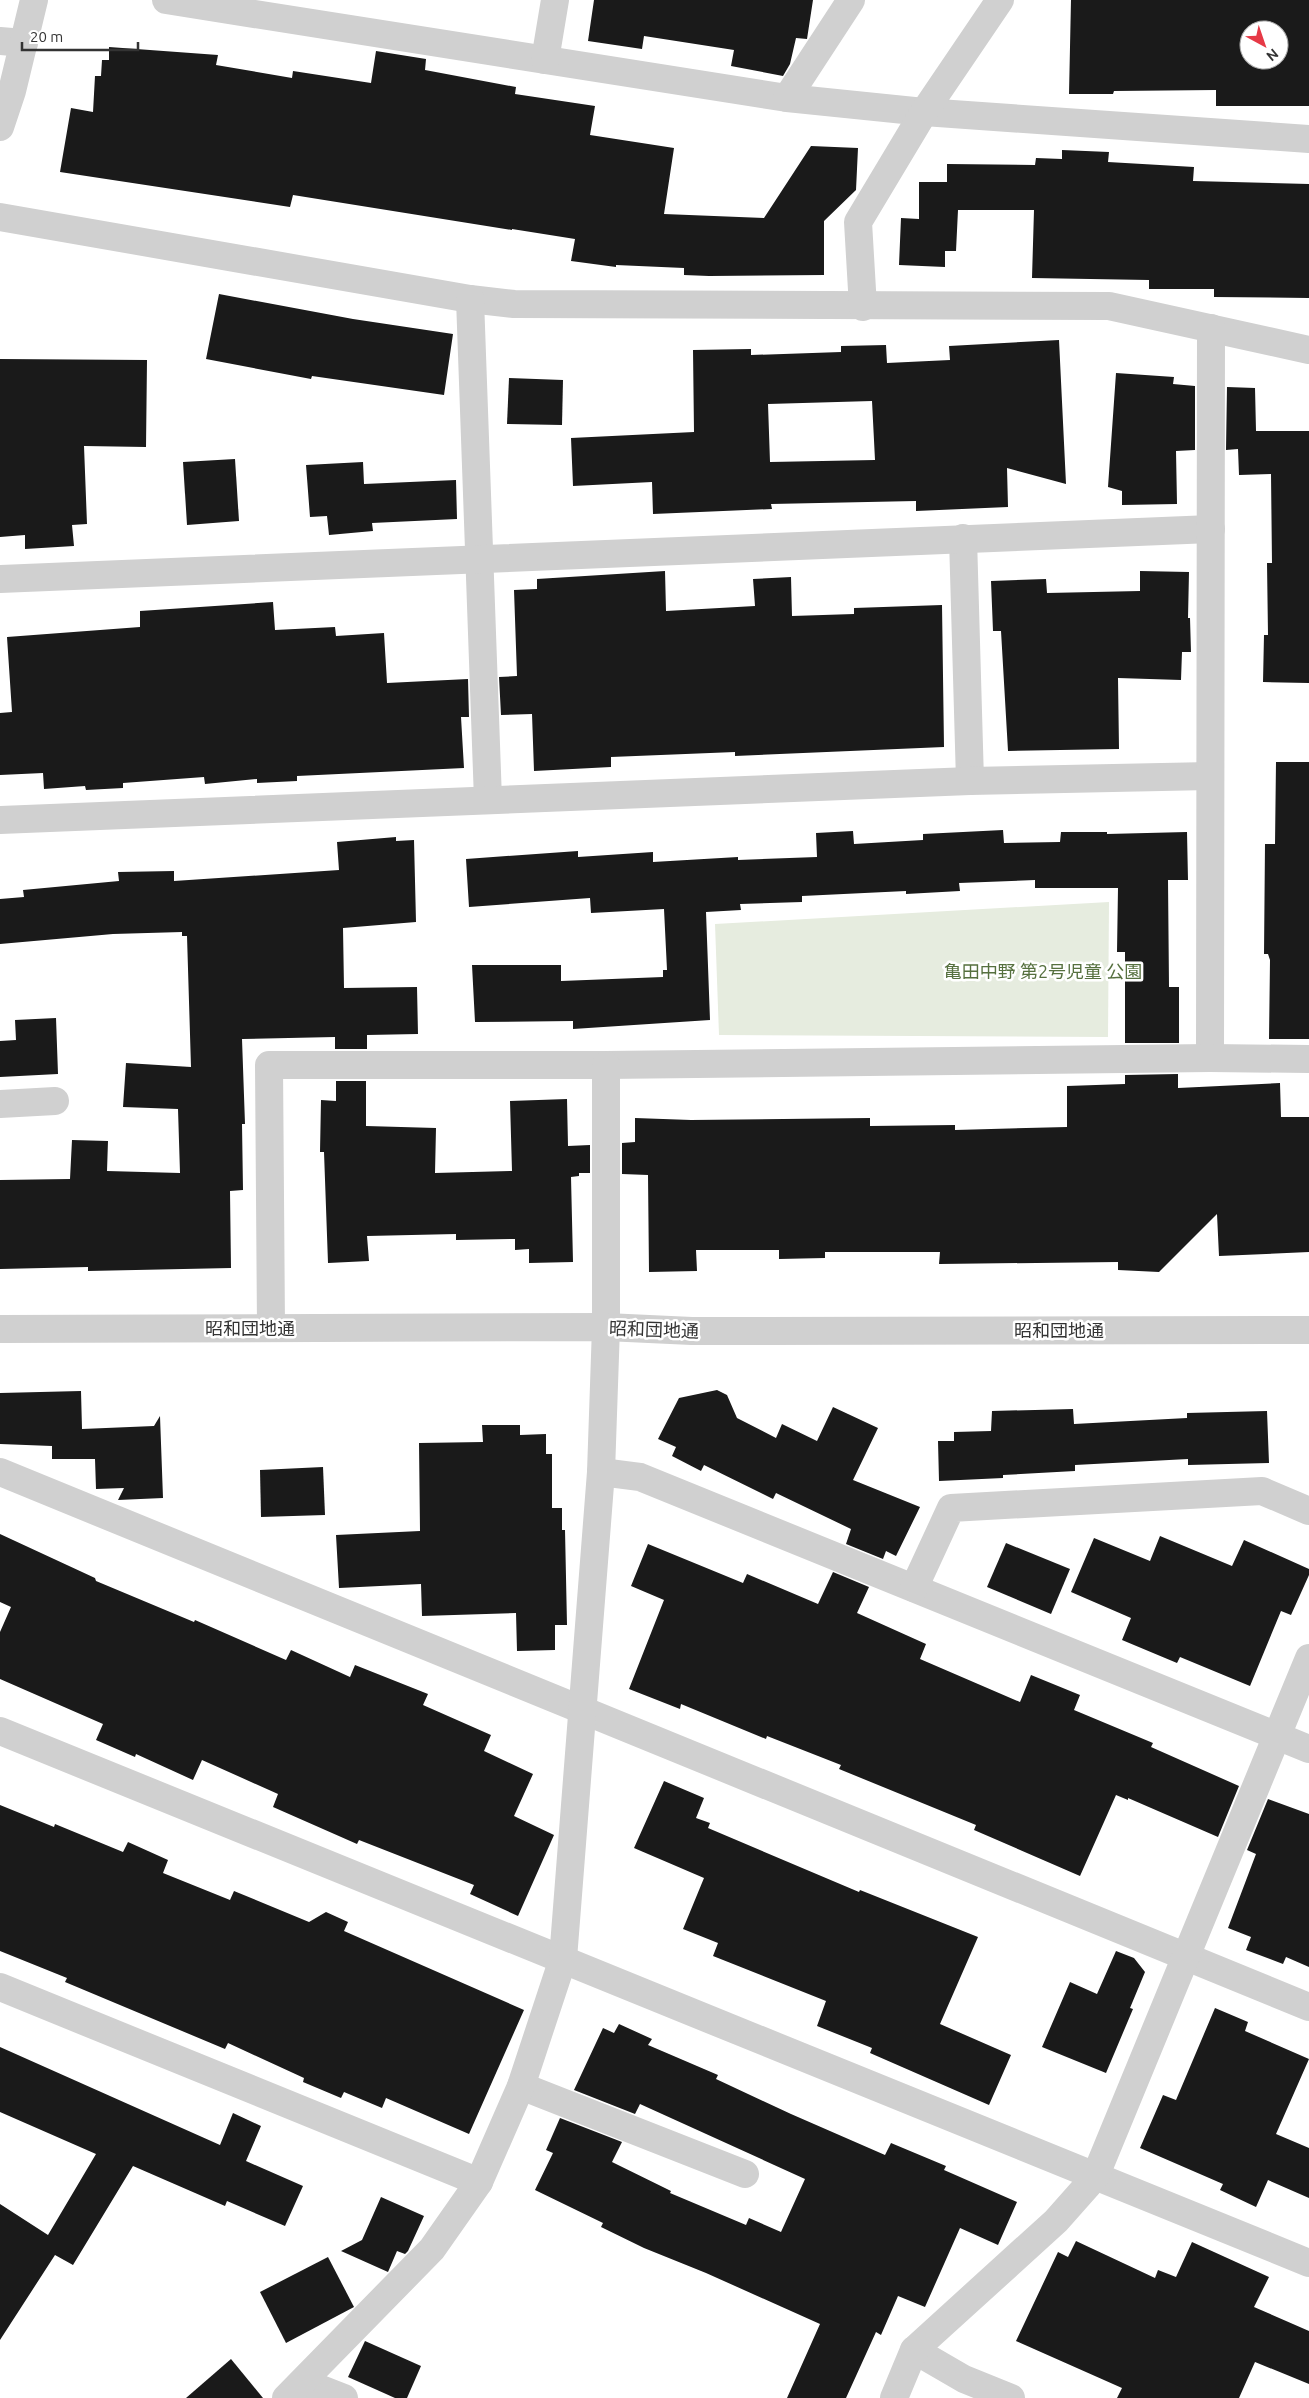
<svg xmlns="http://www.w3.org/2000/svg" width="1309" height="2398" font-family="Ubuntu,'Noto Sans JP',sans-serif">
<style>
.green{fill:#e6ecdf}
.building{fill:#1a1a1a;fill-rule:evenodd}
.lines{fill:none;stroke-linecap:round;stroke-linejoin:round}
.minor{stroke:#d0d0d0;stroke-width:28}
.tertiary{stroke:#d0d0d0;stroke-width:28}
.labels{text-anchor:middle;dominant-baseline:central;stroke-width:5;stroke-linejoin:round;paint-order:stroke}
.park-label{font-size:18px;fill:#56703f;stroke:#fff}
.street-label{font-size:18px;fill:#333;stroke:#fff}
</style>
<rect width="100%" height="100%" fill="#fff"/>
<path class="green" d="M1109 902 1108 1037 719 1035 715 924Z"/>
<g class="building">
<path d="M594 0H813L807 39 796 38 790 64 783 76 731 66 734 50 644 36 642 49 588 41Z"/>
<path d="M1071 0H1309V106H1216V90L1114 91 1113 94H1069ZM1249 30H1279V60H1249Z"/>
<path d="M109 47 218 55 216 65 292 78 293 71 371 83 376 51 426 59 425 70 516 87 515 94 595 106 590 135 674 148 664 214 764 218 811 146 858 148 856 190 824 221V275L709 276 684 275V268L616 265V267L571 261 575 239 512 229V230L293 195 290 207 60 172 71 108 93 112 95 76H101L102 60H109Z"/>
<path d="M1062 150 1109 152 1108 162 1194 167 1193 181 1309 184V298L1214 297V289H1149V280L1032 278 1034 210H958L956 251H945V267L899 265 901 218 919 219V182H947V164L1035 165 1036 158 1062 159Z"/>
<path d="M219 294 353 319 453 334 444 395 312 376 311 379 206 359Z"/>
<path d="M1059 340 1066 484 1007 468 1008 507 916 511V501L771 504 772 509 653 514 652 482 573 486 571 438 694 432 693 350 751 349V355L841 352V346L886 345 887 363 950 360 949 346ZM872 401 875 460 770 462 768 404Z"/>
<path d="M0 359 147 360 146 447 84 446 87 524 72 525 74 546 25 549V535L0 537Z"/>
<path d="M1116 373 1174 377 1173 384 1195 386V450L1176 451 1177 504 1122 505V491L1108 487Z"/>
<path d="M509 378 563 380 562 425 507 424Z"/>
<path d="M1227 387 1255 388 1256 431H1309V683L1263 682 1264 635H1268L1267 563H1272L1271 474 1239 475 1238 449 1226 450Z"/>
<path d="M235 459 239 521 187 525 183 462Z"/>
<path d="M363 462 364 484 456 480 457 519 372 523 373 531 329 535 327 516 310 517 306 465Z"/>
<path d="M665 571 666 611 755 606 753 579 791 577 792 616 854 614V608L942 605 944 747 735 756V752L611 757V767L534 771 532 714 501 715 499 677 517 676 514 590 537 589V579Z"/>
<path d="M1140 571 1189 572 1188 618H1190L1191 652H1182L1181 680 1118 678 1119 749 1008 751 1001 631H993L991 581 1046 579 1047 593 1140 591Z"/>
<path d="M273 602 275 630 335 627 336 636 384 633 387 683 468 679 469 717H461L464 768 297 776V781L257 783V779L205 784 204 777 123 783V788L86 790 85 786 44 789 43 773 0 775V713L12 712 7 637 140 627V611Z"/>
<path d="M1276 762H1309V1039H1269L1270 960 1268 954H1264L1265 844H1275Z"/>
<path d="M1003 830 1004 843 1060 842 1061 832H1107V834L1187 832 1188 880H1168L1169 987H1179V1043H1125V952H1117L1118 888H1035V880L959 883 960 891 906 894V891L802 896V902L740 904 741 910 706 912 710 1020 573 1029V1021L475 1022 472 965H561V981L663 977V970H667L664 909 591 913 590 898 469 907 466 859 578 851V857L653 852V862L738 857V860L817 857 816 833 853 831 854 844 923 840V834Z"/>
<path d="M396 837V841L414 840 416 922 343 928 344 988 417 987 418 1034 367 1035V1049H335V1037L242 1039 245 1124H242L243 1190 230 1191 231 1268 88 1271V1267L0 1269V1180L70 1179 72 1140 108 1141 107 1171 180 1173 178 1109 123 1107 126 1063 191 1067 187 936H182V932L113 934 0 944V899L24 897 23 890 119 881 118 872 174 871V881L339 870 337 842Z"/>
<path d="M56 1018 58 1074 0 1077V1041L16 1040 15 1020Z"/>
<path d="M1178 1074V1088L1280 1083 1281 1117H1309V1252L1219 1256 1217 1214 1159 1272 1118 1270V1262L939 1264 940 1252H825V1258L779 1259V1250H696L697 1271 649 1272 648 1175 622 1174V1143L635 1142V1118L691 1120 870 1118V1126L955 1125V1130L1067 1127V1086L1125 1084V1075Z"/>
<path d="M336 1081H366V1126L436 1128 435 1173 512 1171 510 1101 567 1099 568 1146 590 1145V1173H579V1176L571 1177 573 1262 529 1263V1249L515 1250V1239L456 1240V1234L367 1236 369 1261 328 1263 324 1152H320L321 1100 336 1101Z"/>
<path d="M717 1390 727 1395 737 1418 776 1438 782 1424 817 1441 833 1407 878 1428 853 1480 920 1507 896 1556 886 1551 883 1559 846 1544 851 1529 776 1493 773 1499 704 1465 701 1471 672 1456 676 1447 658 1439 679 1398Z"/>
<path d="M81 1391 82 1429 154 1426 160 1416 163 1498 118 1500 124 1488 96 1489 95 1459H52V1446L0 1444V1393Z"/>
<path d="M1073 1409 1074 1424 1187 1418V1413L1267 1411 1269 1463 1188 1465V1459L1075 1465V1471L1003 1475V1478L939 1481 938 1441H954V1432L991 1431 992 1411Z"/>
<path d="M482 1425H520V1435L546 1434V1454H552V1508H562V1530H565L567 1625H555V1650L517 1651 516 1613 422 1616 421 1584 339 1588 336 1535 420 1531 419 1443 483 1442Z"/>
<path d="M323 1467 325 1515 261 1517 260 1470Z"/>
<path d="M0 1534 95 1578 96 1581 194 1622 195 1620 286 1660 291 1650 350 1677 355 1665 428 1694 423 1705 491 1735 484 1751 533 1774 514 1816 554 1835 518 1916 470 1894 474 1885 359 1840 357 1844 273 1807 278 1794 202 1760 193 1780 136 1754 135 1757 96 1740 103 1724 0 1679V1632L11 1607 0 1602Z"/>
<path d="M1160 1536 1232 1566 1244 1540 1309 1569V1575L1291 1615 1281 1611 1250 1686 1180 1657 1177 1663 1122 1640 1131 1618 1071 1592 1094 1538 1150 1561Z"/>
<path d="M1006 1543 1070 1569 1051 1614 987 1587Z"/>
<path d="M648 1544 743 1583 747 1574 818 1604 833 1572 869 1587 857 1613 926 1644 920 1659 1020 1702 1031 1675 1080 1695 1074 1710 1153 1743 1151 1747 1239 1786 1218 1837 1128 1798V1800L1116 1795 1080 1876 974 1830 976 1825 839 1769 841 1765 767 1736 766 1739 681 1704 680 1709 629 1689 664 1600 631 1586Z"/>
<path d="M664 1781 704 1798 696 1818 710 1823 708 1828 859 1892 860 1890 978 1937 940 2024 1011 2055 989 2105 870 2053 872 2048 817 2026 826 2001 713 1956 718 1943 683 1929 704 1878 634 1848Z"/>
<path d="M1268 1799 1309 1814V1967L1286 1957 1283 1964 1246 1950 1251 1937 1228 1928 1256 1854 1247 1850Z"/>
<path d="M0 1805 54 1827 55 1824 123 1852 128 1842 168 1860 163 1873 230 1900 234 1891 309 1922 326 1912 348 1922 344 1931 524 2010 469 2134 386 2098 382 2108 344 2092 341 2098 303 2082 304 2078 228 2043 225 2049 65 1982 67 1978 0 1951Z"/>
<path d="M1116 1951 1134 1958 1145 1972 1130 2008 1133 2009 1106 2073 1042 2047 1070 1982 1097 1994Z"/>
<path d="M1215 2008 1248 2022 1245 2031 1309 2059 1276 2134 1309 2148V2198L1268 2180 1256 2207 1220 2190 1223 2184 1140 2148 1163 2095 1176 2100Z"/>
<path d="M619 2024 652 2039 648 2045 718 2075 716 2079 791 2114 885 2155 891 2143 946 2166 944 2170 1017 2202 998 2245 960 2228 925 2307 898 2296 881 2335 876 2332 846 2398H787L820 2324 706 2273 644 2248 601 2227 603 2223 535 2190 553 2153 546 2150 560 2118 622 2142 612 2162 671 2191 670 2193 746 2225 749 2218 781 2232 805 2179 640 2104 635 2114 574 2090 603 2028 614 2033Z"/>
<path d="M0 2047 220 2145 233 2113 261 2126 246 2161 303 2186 285 2226 227 2201 225 2206 133 2166 73 2265 55 2255 0 2340V2204L48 2235 96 2154 0 2112Z"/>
<path d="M381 2197 424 2216 408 2251 405 2254 397 2251 388 2272 341 2251 362 2240Z"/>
<path d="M1076 2241 1155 2278 1158 2270 1176 2277 1192 2242 1269 2277 1254 2307 1309 2331V2384L1255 2362 1239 2398H1117L1122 2388 1016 2341 1058 2252 1068 2257Z"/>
<path d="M328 2257 354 2307 286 2343 260 2292Z"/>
<path d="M365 2341 421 2366 407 2398H395L348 2377Z"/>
<path d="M231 2359 263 2398H186Z"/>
</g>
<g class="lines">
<g class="minor">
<path d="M166 0 787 98 924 112 1309 139"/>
<path d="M0 41 24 43"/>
<path d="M545 60 555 0"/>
<path d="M787 98 851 0"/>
<path d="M0 217 470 299 514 304 1109 306 1309 350"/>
<path d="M470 299 488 800"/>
<path d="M863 307 858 222 924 112 1000 0"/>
<path d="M963 538 970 781"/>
<path d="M0 579 1211 529"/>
<path d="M0 820 970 781 1210 776"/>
<path d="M1210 1058 1211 328"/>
<path d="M0 1104 55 1101"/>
<path d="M271 1328 269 1065H606L1210 1058 1309 1059"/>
<path d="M0 1472 1309 2007"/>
<path d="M601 1472 640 1477 1309 1749"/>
<path d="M914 1588 951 1508 1262 1491 1309 1511"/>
<path d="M0 1731 1309 2263"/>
<path d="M0 1987 479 2182"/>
<path d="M521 2086 745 2174"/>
<path d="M914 2350 964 2379 1011 2398"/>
<path d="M303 2382 344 2398"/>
<path d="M286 2398 432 2249 479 2182 521 2086 563 1959 601 1472 606 1327V1065"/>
<path d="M894 2398 914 2350 1056 2221 1095 2177 1309 1658"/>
</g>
<g class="tertiary">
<path d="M0 127 12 91 34 0"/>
<path d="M0 1329 606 1327 692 1331 1309 1330"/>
</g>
</g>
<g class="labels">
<g class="park-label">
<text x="1043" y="971">亀田中野 第2号児童 公園</text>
</g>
<g class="street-label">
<text x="250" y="1328">昭和団地通</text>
<text transform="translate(654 1329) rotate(2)">昭和団地通</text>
<text x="1059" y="1330">昭和団地通</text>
</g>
</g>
<g transform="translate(1264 45) rotate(140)"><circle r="24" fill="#ffffff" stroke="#adadad"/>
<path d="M0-4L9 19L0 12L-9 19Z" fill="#e63946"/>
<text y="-8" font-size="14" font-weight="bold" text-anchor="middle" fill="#333333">N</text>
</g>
<path d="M22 42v8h116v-8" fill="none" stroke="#333333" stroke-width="2.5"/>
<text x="30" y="42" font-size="15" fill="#333333" stroke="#ffffff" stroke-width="4" paint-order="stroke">20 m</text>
</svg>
